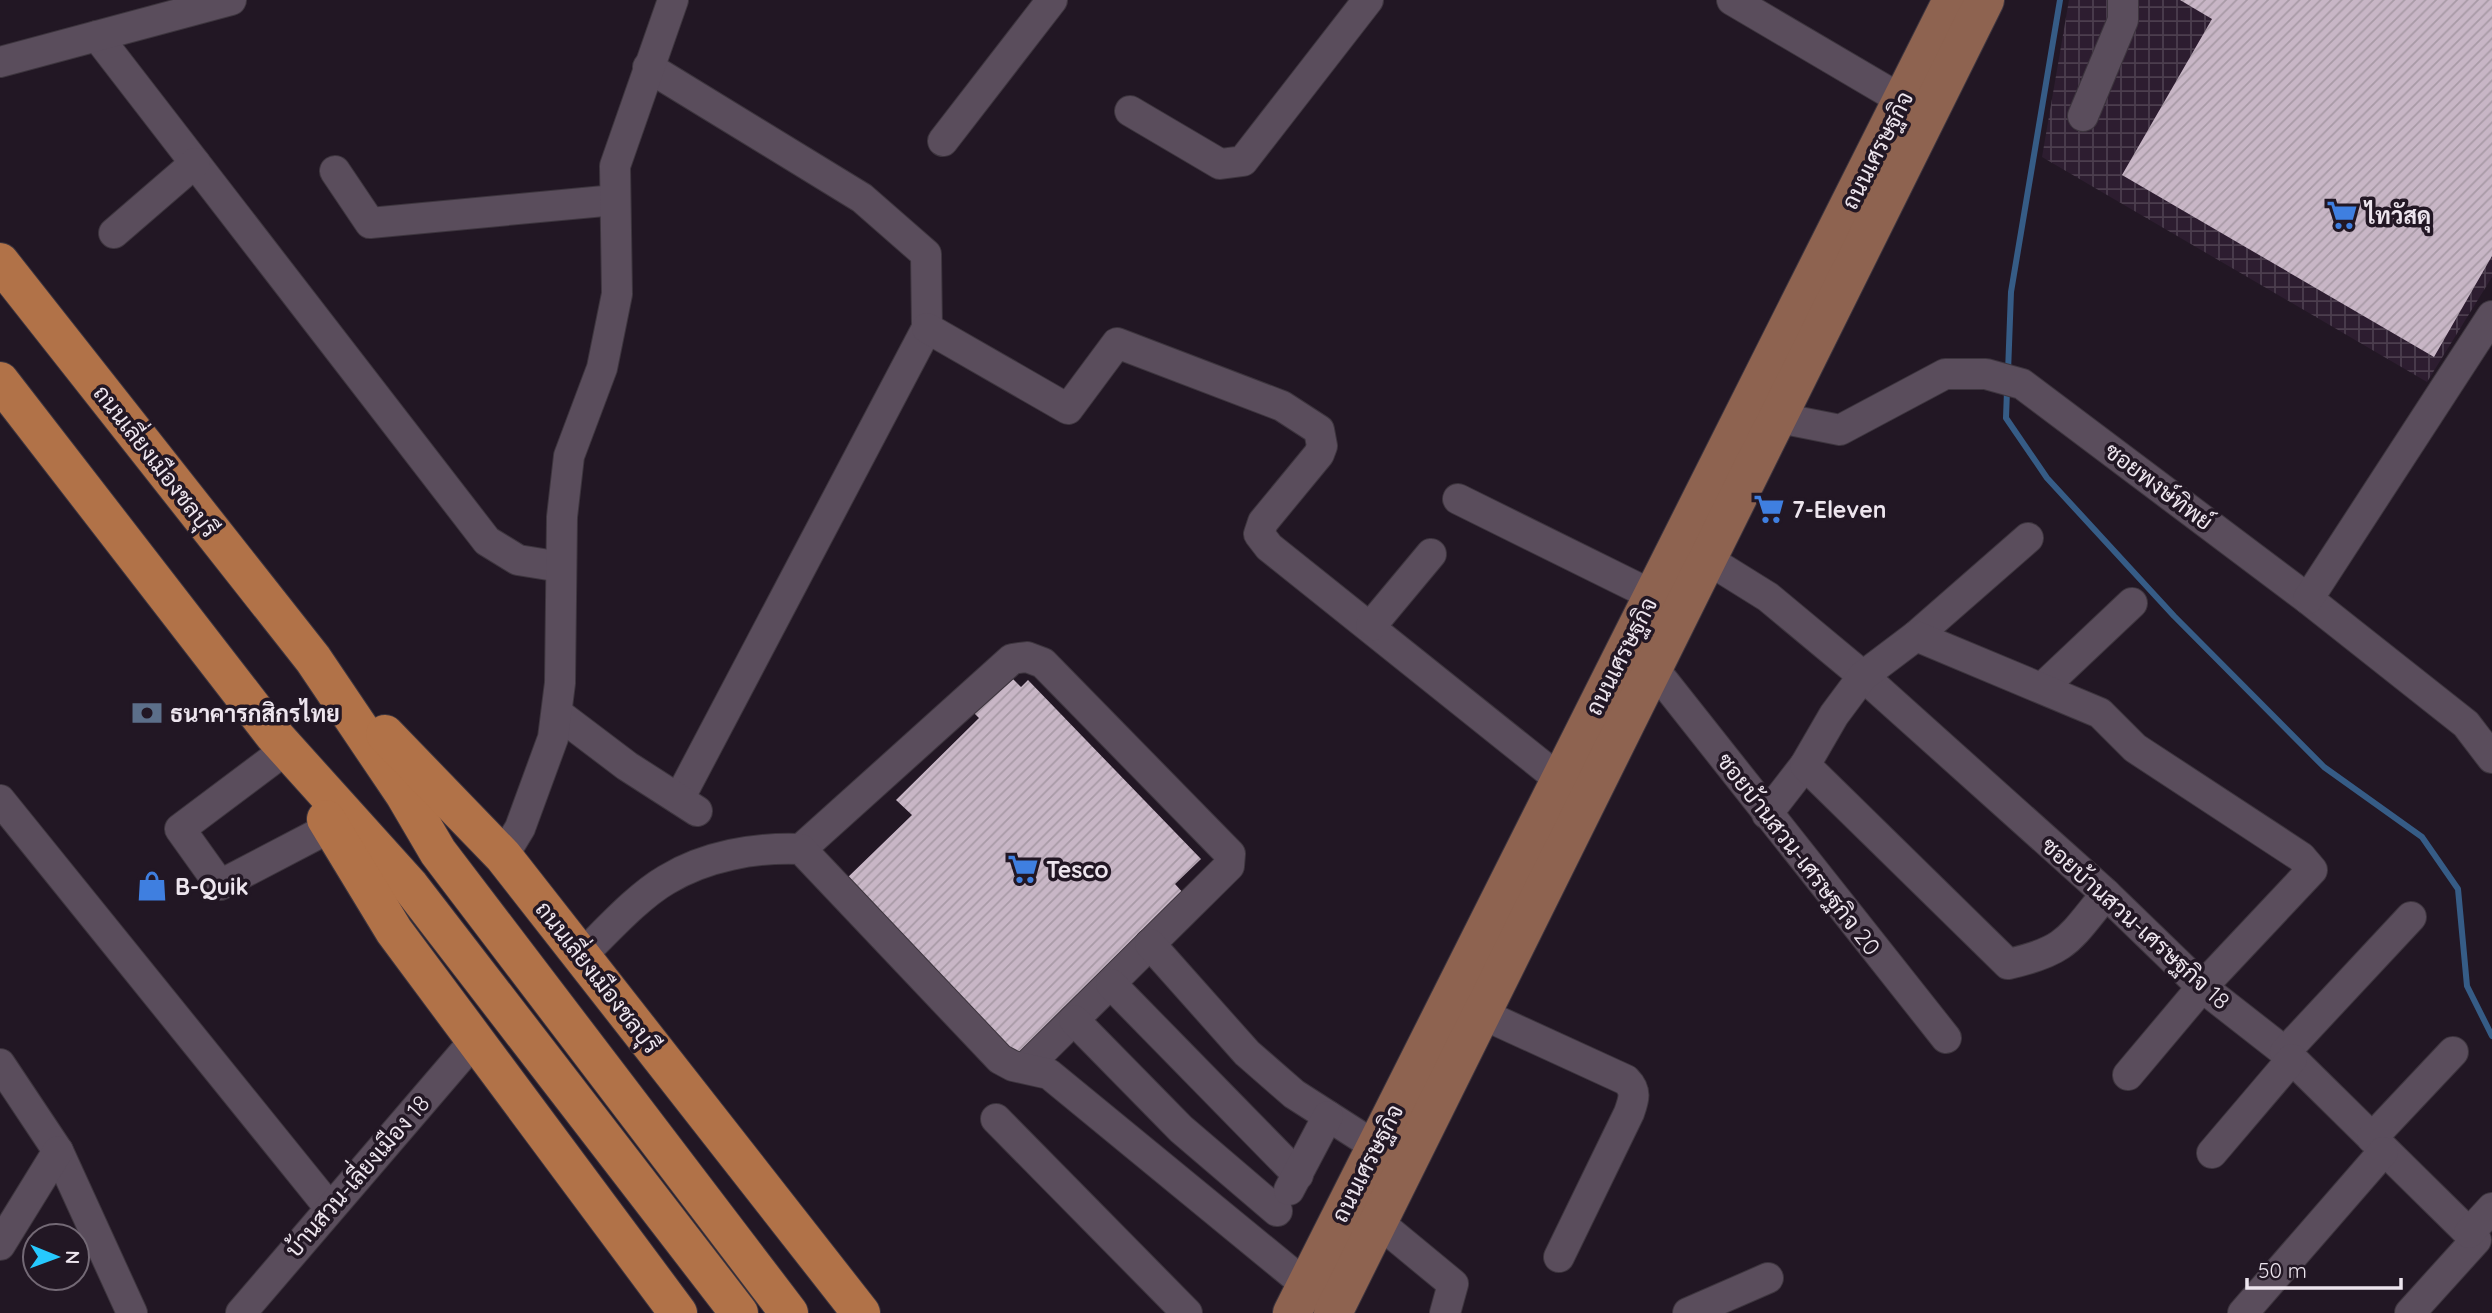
<svg xmlns="http://www.w3.org/2000/svg" width="2492" height="1313" font-family="Quicksand,Sarabun,sans-serif">
<style>
.industrial{fill:url(#industrial-grid)}
.lines{fill:none;stroke-linecap:round;stroke-linejoin:round}
.stream{stroke:#365c86;stroke-width:6}
.building{fill:url(#building-hatch)}
.minor-casing{stroke:#3d353e;stroke-width:32}
.major-casing{stroke:#3d353e;stroke-width:40}
.highway-casing{stroke:#3d353e;stroke-width:40}
.minor{stroke:#5a4d5c;stroke-width:30}
.major{stroke:#8e6350;stroke-width:38}
.highway{stroke:#b17248;stroke-width:38}
.labels{text-anchor:middle;dominant-baseline:central;stroke-width:7;stroke-linejoin:round;paint-order:stroke}
.street-label{font-size:23px;fill:#ede5ee;stroke:#221724}
.poi-label{font-size:23px;font-weight:bold;fill:#ede5ee;stroke:#221724;text-anchor:start}
</style>
<defs>
<pattern id="industrial-grid" width="8" height="8" patternUnits="userSpaceOnUse" patternTransform="scale(1.75)"><rect width="8" height="8" fill="#2d1d30"/><path d="M0 4h8M4 0v8" fill="none" stroke="#4c3e4e"/></pattern>
<pattern id="building-hatch" width="6" height="6" patternUnits="userSpaceOnUse" patternTransform="scale(1.75)"><rect width="6" height="6" fill="#c8b6c6"/><path d="M-1 1l2-2M0 6l6-6M5 7l2-2" fill="none" stroke="#a89aa6"/></pattern>
</defs>
<rect width="100%" height="100%" fill="#221724"/>
<path class="industrial" d="M2069 0H2492V277L2427 382 2042 157Z"/>
<g class="lines">
<g class="stream">
<path d="M2008 372 2011 292 2060 0"/>
<path d="M2007 390 2006 418 2047 478 2174 616 2324 767 2422 837 2458 889 2467 986 2492 1036"/>
</g>
</g>
<g class="building">
<path d="M2180 0H2492V256L2434 357 2122 175 2212 19Z"/>
<path d="M1006 672 1021 687 1028 680 1201 859 1175 884 1185 895 1017 1058 845 880 912 815 896 800 979 718 969 708Z"/>
</g>
<g class="lines">
<g class="minor-casing">
<g id="minor">
<path d="M1732 0 1902 100"/>
<path d="M97 36 487 541 518 560 561 567"/>
<path d="M0 62 231 0"/>
<path d="M648 67 862 198 926 254 927 328 679 799"/>
<path d="M1130 111 1220 164 1243 161 1368 0"/>
<path d="M2083 116 2123 20V0"/>
<path d="M943 141 1052 0"/>
<path d="M335 171 370 223 615 200"/>
<path d="M114 233 195 163"/>
<path d="M927 328 1068 409 1117 343 1282 406 1319 430 1322 446 1319 454 1263 522 1259 534 1269 547 1559 779"/>
<path d="M1779 418 1840 430 1945 374H1986L2022 384 2308 599 2466 724 2492 758"/>
<path d="M1458 499 1652 595"/>
<path d="M1707 559 1768 597 1863 676 2106 894 2202 987 2285 1052 2476 1240 2410 1313"/>
<path d="M2308 599 2492 316"/>
<path d="M1371 626 1431 554"/>
<path d="M1916 636 2028 538"/>
<path d="M1654 669 1946 1038"/>
<path d="M2042 688 2132 603"/>
<path d="M557 713 627 766 697 811"/>
<path d="M284 751 180 829 220 885 331 827"/>
<path d="M0 800 329 1207"/>
<path d="M1767 814 1805 765"/>
<path d="M801 849 1012 659 1027 657 1043 663 1230 854 1229 866 1026 1067"/>
<path d="M503 856 520 828 553 738 560 683 562 517 569 456 602 368 617 294 615 166 673 0"/>
<path d="M2106 894C2069 939 2067 951 2008 964L1805 765 1834 715 1863 676 1916 636 2100 713 2135 748 2301 857 2312 870 2202 987 2128 1075"/>
<path d="M1150 944 1247 1053 1294 1094 1375 1146"/>
<path d="M581 956C606 932 637 897 666 880 705 856 756 847 801 849L1000 1059 1013 1066 1049 1074 1306 1285"/>
<path d="M1111 984 1298 1175"/>
<path d="M1482 1014 1626 1080C1637 1091 1634 1099 1629 1113L1559 1257"/>
<path d="M1074 1020 1181 1129 1277 1211"/>
<path d="M2285 1052 2411 917"/>
<path d="M0 1064 58 1151 132 1313"/>
<path d="M996 1119 1187 1313"/>
<path d="M2372 1138 2453 1052"/>
<path d="M2212 1153 2292 1059"/>
<path d="M1289 1190 1328 1116"/>
<path d="M1378 1222 1453 1284 1445 1313"/>
<path d="M2469 1233 2492 1208"/>
<path d="M0 1245 58 1151"/>
<path d="M241 1313 475 1040"/>
<path d="M1688 1313 1768 1278"/>
<path d="M2243 1313 2383 1152"/>
</g>
</g>
<g class="major-casing">
<g id="major">
<path d="M1292 1313 1952 0"/>
<path d="M1333 1313 1985 0"/>
</g>
</g>
<g class="highway-casing">
<g id="highway">
<path d="M0 262 313 659 404 794 438 852 789 1313"/>
<path d="M0 381 273 734 410 886 739 1313"/>
<path d="M385 734 503 856 861 1313"/>
<path d="M326 819 394 931 678 1313"/>
</g>
</g>
<use href="#minor" class="minor"/>
<use href="#major" class="major"/>
<use href="#highway" class="highway"/>
</g>
<defs>
<g id="supermarket-bare" transform="scale(2.415)"><path d="M-6-5.5h2.5l.6 2H6L4.5 2H-2.5L-4.4-4H-6ZM-1.5 3.2a1.3 1.3 0 1 0 .1 0ZM3 3.2a1.3 1.3 0 1 0 .1 0Z" fill="#3f7fe0" stroke="#221724" stroke-width="2.5" paint-order="stroke"/></g>
<g id="bank-bare" transform="scale(2.415)"><path d="M-6-4H6V4H-6ZM0-2.3a2.3 2.3 0 1 0 0 4.6a2.3 2.3 0 1 0 0-4.6Z" fill="#5c6f8a" stroke="#221724" stroke-width="2.5" paint-order="stroke"/></g>
<g id="shop-bare" transform="scale(2.415)"><path d="M-5-2.5h2.3a2.7 3.5 0 0 1 5.4 0H5L5.5 6h-11ZM-1.5-2.5h3a1.5 2.3 0 0 0-3 0Z" fill="#3f7fe0" stroke="#221724" stroke-width="2.5" paint-order="stroke"/></g>
</defs>
<g fill-rule="evenodd">
<use href="#supermarket-bare" x="2342" y="215"/>
<use href="#supermarket-bare" x="1769" y="509"/>
<use href="#bank-bare" x="147" y="713"/>
<use href="#supermarket-bare" x="1023" y="869"/>
<use href="#shop-bare" x="152" y="886"/>
</g>
<g class="labels">
<g class="street-label">
<text transform="translate(1877 150) rotate(-63)">ถนนเศรษฐกิจ</text>
<text transform="translate(156 461) rotate(52)">ถนนเลี่ยงเมืองชลบุรี</text>
<text transform="translate(2159 486) rotate(37)">ซอยพงษ์ทิพย์</text>
<text transform="translate(1621 656) rotate(-63)">ถนนเศรษฐกิจ</text>
<text transform="translate(1799 854) rotate(52)">ซอยบ้านสวน-เศรษฐกิจ 20</text>
<text transform="translate(2136 923) rotate(42)">ซอยบ้านสวน-เศรษฐกิจ 18</text>
<text transform="translate(598 977) rotate(52)">ถนนเลี่ยงเมืองชลบุรี</text>
<text transform="translate(1367 1163) rotate(-63)">ถนนเศรษฐกิจ</text>
<text transform="translate(357 1176) rotate(-49)">บ้านสวน-เลี่ยงเมือง 18</text>
</g>
<g class="poi-label">
<text x="2365" y="215">ไทวัสดุ</text>
<text x="1792" y="509">7-Eleven</text>
<text x="170" y="713">ธนาคารกสิกรไทย</text>
<text x="1046" y="869">Tesco</text>
<text x="175" y="886">B-Quik</text>
</g>
</g>
<g transform="translate(56 1257) rotate(91)"><circle r="33" fill="#221724" stroke="#736975" stroke-width="2"/>
<path d="M0-5L12 26L0 18L-12 26Z" fill="#26c9fe"/>
<text y="-10" font-size="19" font-weight="bold" text-anchor="middle" fill="#ede5ee">N</text>
</g>
<path d="M2247 1278v10h154v-10" fill="none" stroke="#ede5ee" stroke-width="3.5"/>
<text x="2258" y="1278" font-size="21" fill="#ede5ee" stroke="#221724" stroke-width="5" paint-order="stroke">50 m</text>
</svg>
